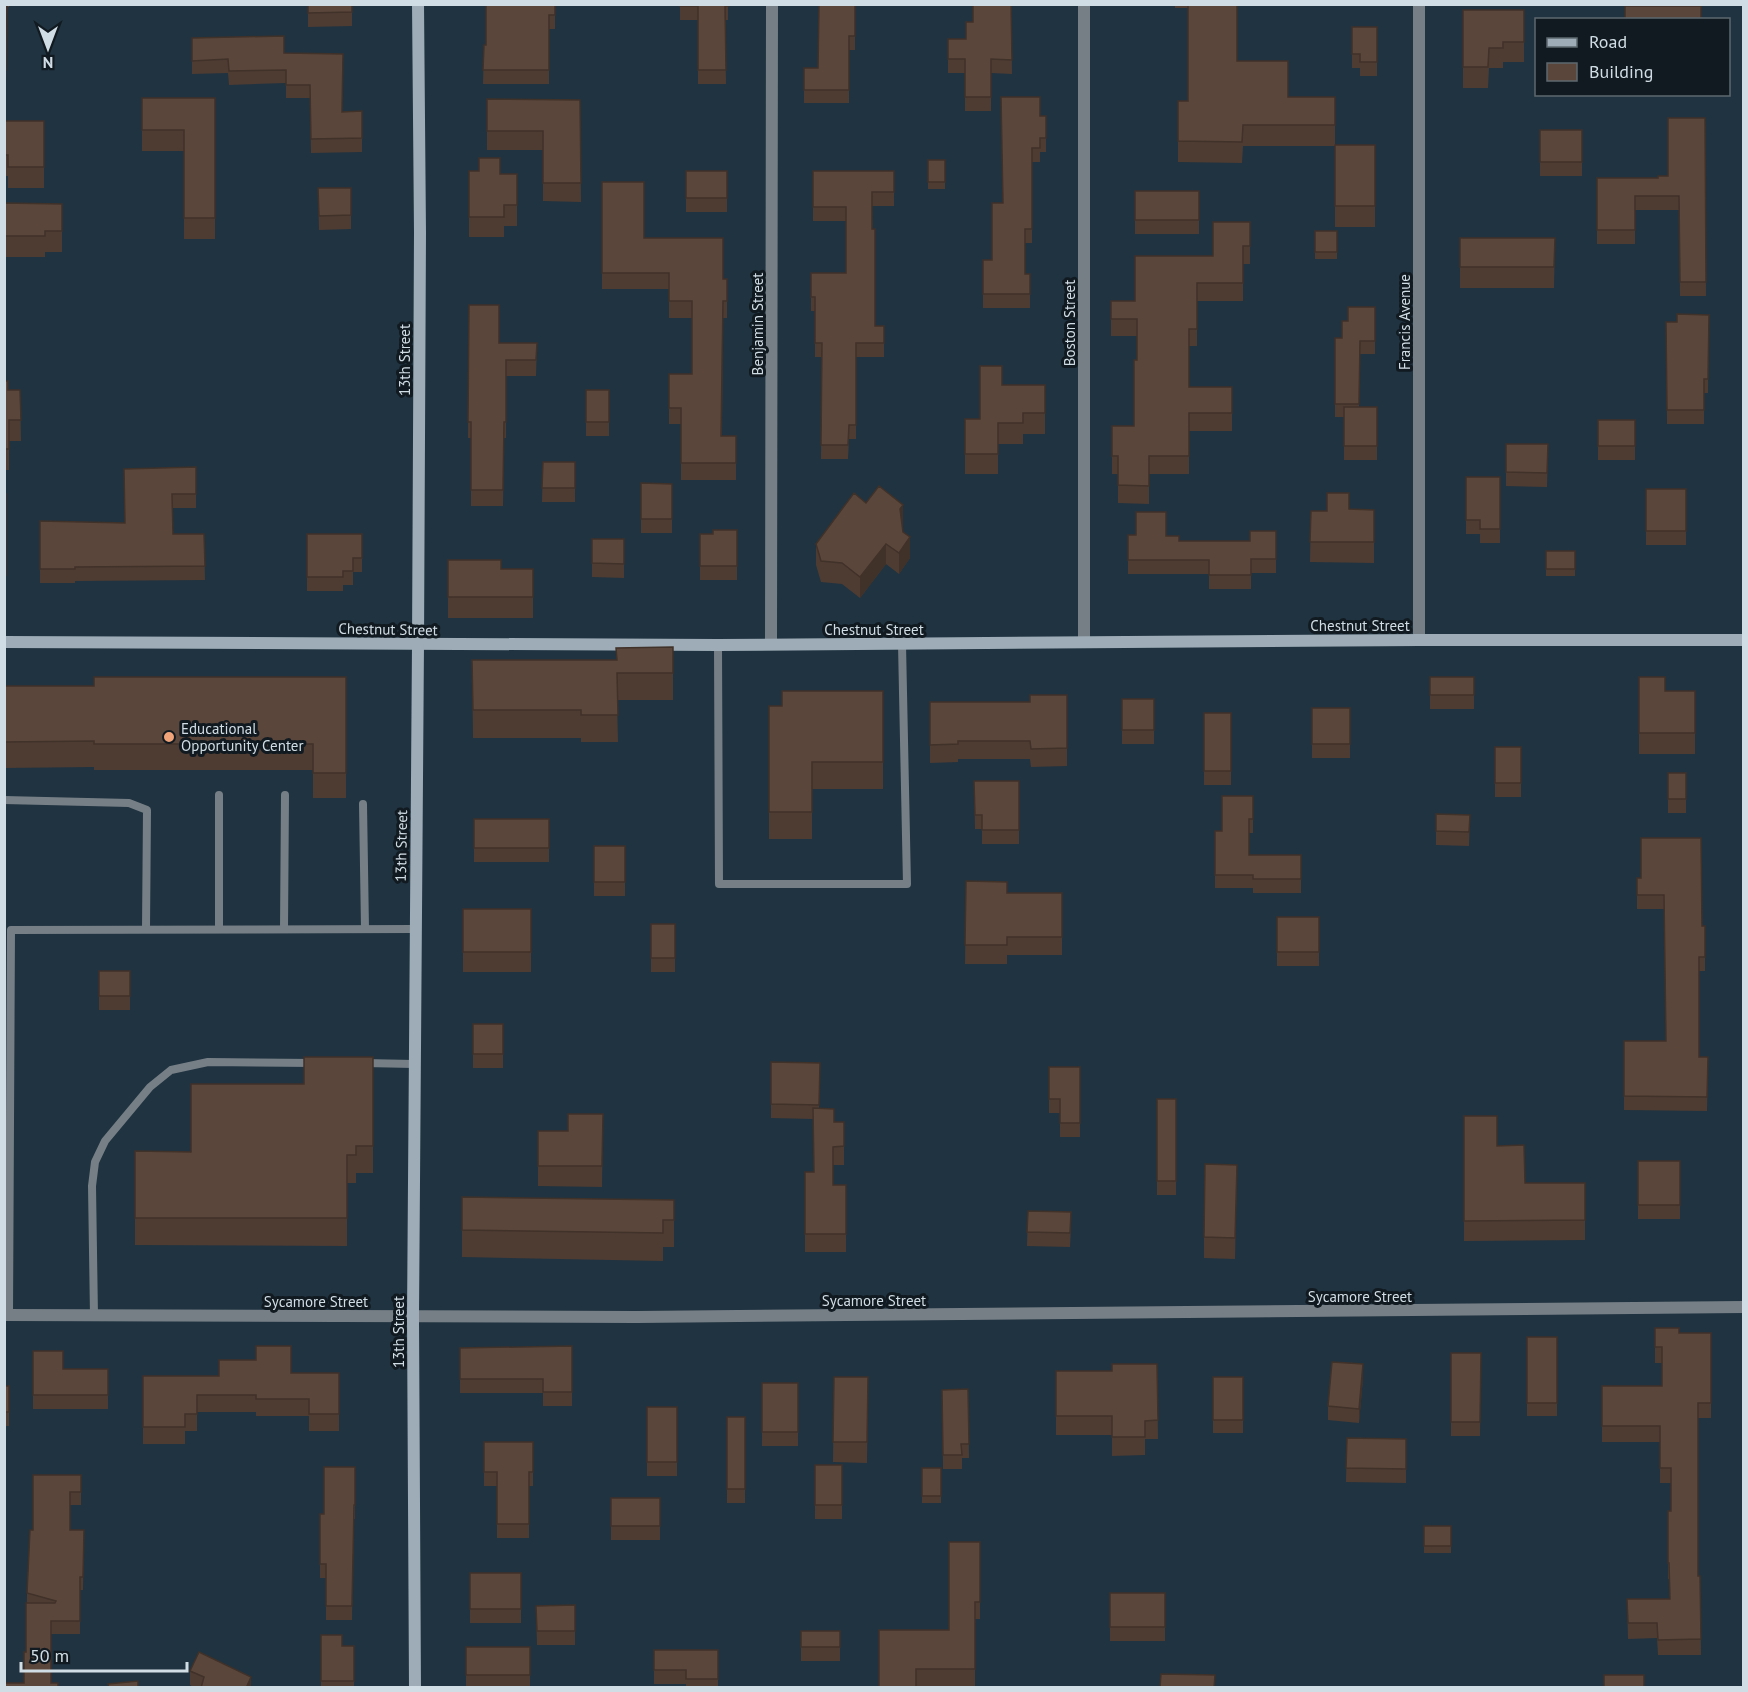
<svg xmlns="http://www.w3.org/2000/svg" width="1748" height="1692" font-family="'PT Sans',sans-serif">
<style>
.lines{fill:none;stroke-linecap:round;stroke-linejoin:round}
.lane{stroke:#767f86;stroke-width:8}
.street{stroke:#767f86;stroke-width:12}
.secondary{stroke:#9dacb6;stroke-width:12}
.wall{fill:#4e3c33}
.shaded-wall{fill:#403129}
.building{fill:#5b463b;stroke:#403129;stroke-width:1.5}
.poi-dot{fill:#f0a279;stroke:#111a20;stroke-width:2}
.labels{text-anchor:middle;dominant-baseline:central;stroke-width:6;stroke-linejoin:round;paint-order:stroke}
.street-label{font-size:15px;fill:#d1dde5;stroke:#111a20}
.poi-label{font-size:15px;fill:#d1dde5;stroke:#111a20;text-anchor:start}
</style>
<rect width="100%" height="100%" fill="#203340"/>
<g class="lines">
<g class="lane">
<path d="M718 645 719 884H907L902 644"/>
<path d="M219 795V929"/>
<path d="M4 800 129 803 147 810 146 929"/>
<path d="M363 804 365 929"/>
<path d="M284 929 285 795"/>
<path d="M364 1063 414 1064"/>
<path d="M9 1315 11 930 415 929"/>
<path d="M94 1316 92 1186 95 1162 105 1141 150 1087 171 1070 208 1062 315 1063"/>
</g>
<g class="street">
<path d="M1084 4V642"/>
<path d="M1419 640V4"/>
<path d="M771 644 772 4"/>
<path d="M4 1315 636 1317 1744 1307"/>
</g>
<g class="secondary">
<path d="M4 642 718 645 1419 640H1744"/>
<path d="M415 1688 413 1317 418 644 420 233 418 4"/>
</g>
</g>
<g class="wall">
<path d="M4 4H9V7H7L6 84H4Z"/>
<path d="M308 4H352V26L308 27Z"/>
<path d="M555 4V29H549V84H483L484 45H486Z"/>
<path d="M680 4H728V20H725L726 84H698V20H680Z"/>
<path d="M855 4V50H849V103H804V68H818Z"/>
<path d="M1011 4 1012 74 991 73V111H965V73H948V39H966L973 22Z"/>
<path d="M1175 4 1237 5V61L1288 97H1335V145H1375V227H1335V146H1243L1242 163 1178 162V101H1188V8H1175Z"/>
<path d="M1463 10H1524V62H1503V68H1489L1488 88H1463Z"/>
<path d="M1352 27H1377V76H1360V68H1352Z"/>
<path d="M192 38 284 53 342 112 362 111V152L311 153 310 98H286V83L229 85 228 73 192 74Z"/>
<path d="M142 98H215V239H184V151H142Z"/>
<path d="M487 99 580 100 581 202 543 201V150H487Z"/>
<path d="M1040 116H1046V152H1040V162H1032V243H1025V274H1030V308H983V260H992Z"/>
<path d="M1705 118 1706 296H1680L1679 210H1635V244H1597V178H1658L1668 176Z"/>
<path d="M4 121H44V188H8V176H4Z"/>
<rect x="1540" y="130" width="42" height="46"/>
<rect x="928" y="160" width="17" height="29"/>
<path d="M469 171 500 174H517V226H504V237H469Z"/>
<rect x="686" y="171" width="41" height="41"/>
<path d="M813 171H894V206H872L875 326H884V357H856V439H849L848 459H821L822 357H815V311H811V273H846V221H813Z"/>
<path d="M602 182 644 238 723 279H727V318H723L722 436H736V480H681V424H669V374H692V318H669V289H602Z"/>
<path d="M318 188H351V229L319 230Z"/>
<rect x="1135" y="191" width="64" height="43"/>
<path d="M4 203 62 204V252H45V257H4Z"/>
<path d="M1250 222V264H1243V301H1197V346H1189V387H1232V431H1189V474H1149V504L1118 503V474H1112V426H1134L1137 360V336H1111V301H1135L1213 256Z"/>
<rect x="1315" y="231" width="22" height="28"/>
<path d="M1460 238H1555L1554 288H1460Z"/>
<path d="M469 305 499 343H537L536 376H506V438H504L503 506H471V438H468Z"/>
<path d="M1375 307V354H1360L1359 407H1377V460H1344V417H1335V338H1342Z"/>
<path d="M1709 315 1708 393H1704V424H1667L1666 322H1677Z"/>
<path d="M4 381 8 390H20L21 441H9V470H4Z"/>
<path d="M1002 385H1045V434H1023V444H998V474H965V419H980Z"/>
<rect x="586" y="390" width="23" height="46"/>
<rect x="1598" y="420" width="37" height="40"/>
<path d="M1506 444H1548L1547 487 1506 486Z"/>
<path d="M543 462H575V502H542Z"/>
<path d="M196 467V508H173V534H204L205 580 75 581V583H40V521L125 523Z"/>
<path d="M1466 477H1500V543H1480V534H1466Z"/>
<path d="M641 483 672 484V533H641Z"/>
<rect x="1646" y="489" width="40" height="56"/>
<rect x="4" y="494" width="2" height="95"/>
<path d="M866 503 903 526 902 527 903 532 910 558 899 574 886 564 860 598 842 584 821 582 816 565V544Z"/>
<path d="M1349 509 1374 510V563L1310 562 1311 511H1327Z"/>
<path d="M737 530V580H700V534H713Z"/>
<path d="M1276 531V573H1251V589H1209V574H1128V535L1166 536 1179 541H1250Z"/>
<path d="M307 534H362V572H353V585H343V591H307Z"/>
<path d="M592 539H624V578L592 577Z"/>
<rect x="1546" y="551" width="29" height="25"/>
<path d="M448 560 501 569H533V618H448Z"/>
<path d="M673 647V700H617L618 742H581V738H473L472 660H616Z"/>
<path d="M346 677V798H313V770H94V767L4 768V686H94Z"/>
<rect x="1430" y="677" width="44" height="32"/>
<path d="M1639 677 1665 691H1695V754H1639Z"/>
<path d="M883 691V789H812V839H769V706H782Z"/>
<path d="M1067 695V766L1031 767 1030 759H958V762L930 763V702H1030Z"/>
<rect x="1122" y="699" width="32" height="45"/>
<rect x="1312" y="708" width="38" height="50"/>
<rect x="1204" y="713" width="27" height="72"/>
<rect x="1495" y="747" width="26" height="50"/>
<rect x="1668" y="773" width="18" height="40"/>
<path d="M974 781H1019V844H982V829H975Z"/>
<path d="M1253 796V833H1249V855H1301V893H1253V888H1215V831H1222Z"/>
<path d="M1436 814 1470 815 1469 846 1436 845Z"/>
<rect x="474" y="819" width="75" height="43"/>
<path d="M1641 838 1702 926H1705V971H1699V1057H1708L1707 1111 1624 1110V1041H1666L1664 909H1637V878H1641Z"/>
<rect x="594" y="846" width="31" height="50"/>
<path d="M966 881 1007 893H1062V955H1007V964H965Z"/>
<rect x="463" y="909" width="68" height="63"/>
<rect x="1277" y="917" width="42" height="49"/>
<rect x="651" y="924" width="24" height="48"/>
<rect x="99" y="971" width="31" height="39"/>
<rect x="473" y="1024" width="30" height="44"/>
<path d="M373 1057V1173H356V1183H347V1246L135 1245V1151L191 1152 304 1084Z"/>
<path d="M771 1062 820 1063 819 1108 834 1122H844V1165H833V1185H846V1252H805V1172H814L813 1119 771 1118Z"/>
<path d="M1049 1067H1080V1137H1060V1113H1049Z"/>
<rect x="1157" y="1099" width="19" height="96"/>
<path d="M603 1114 602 1187 538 1186V1131H568Z"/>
<path d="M1464 1116 1497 1146 1525 1183H1585V1240L1464 1241Z"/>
<rect x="1638" y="1161" width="42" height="58"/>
<path d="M1237 1165 1235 1259 1204 1258V1237Z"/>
<path d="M462 1197 674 1200V1247H663V1261L462 1257Z"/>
<path d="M1028 1211 1071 1226 1070 1247 1027 1246Z"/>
<path d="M1655 1328 1679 1333H1711V1418H1698V1576H1700L1701 1655H1658L1657 1638 1628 1639 1627 1599H1670L1669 1579H1668V1511H1671V1483H1660V1442H1602V1386H1662V1363H1655Z"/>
<rect x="1527" y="1337" width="30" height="79"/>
<path d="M572 1346V1406H543V1393H460V1348Z"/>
<path d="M33 1351 63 1369H108V1409H33Z"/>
<path d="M1451 1353H1481L1480 1436H1451Z"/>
<path d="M1157 1364 1158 1439H1145V1455L1112 1456V1435H1056V1371H1112Z"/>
<path d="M291 1373H339V1431H309V1416H256V1412H197V1431H185V1444H143V1376H219Z"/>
<path d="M834 1377H868L867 1463 833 1462Z"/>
<rect x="1213" y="1377" width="30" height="56"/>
<path d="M1363 1378 1359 1423 1328 1420V1406Z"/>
<rect x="762" y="1383" width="36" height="63"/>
<rect x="4" y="1386" width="5" height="40"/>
<path d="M968 1389 969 1458H962V1469H943L942 1390Z"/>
<rect x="647" y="1407" width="30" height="69"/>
<rect x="727" y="1417" width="18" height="86"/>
<path d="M1347 1438 1406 1439V1483L1346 1482Z"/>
<path d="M484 1442H533V1486H529V1538H497V1486H484Z"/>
<rect x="815" y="1465" width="27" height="54"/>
<path d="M355 1467V1519H354L352 1620H326V1578H320V1514H324Z"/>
<rect x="922" y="1468" width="19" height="35"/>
<path d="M81 1475V1505H70V1530H84L83 1590H80V1634H51V1683H24L26 1652 27 1593 33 1530Z"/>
<rect x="611" y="1498" width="49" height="42"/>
<rect x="1424" y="1526" width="27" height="27"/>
<path d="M980 1542V1619H975V1686H916L879 1688 949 1630Z"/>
<rect x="470" y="1573" width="51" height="50"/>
<rect x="1110" y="1593" width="55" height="48"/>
<path d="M575 1605V1645H537L536 1606Z"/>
<rect x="801" y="1631" width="39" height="30"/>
<path d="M321 1635 342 1646H354V1688H321Z"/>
<rect x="466" y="1647" width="64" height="41"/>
<path d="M654 1650H718V1688H686V1684H654Z"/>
<path d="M190 1671 251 1688H195L190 1685Z"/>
</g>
<g class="shaded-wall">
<path d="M903 505V526L900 530V509Z"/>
<path d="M910 537V558L899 574V553Z"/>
<path d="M886 544V564L860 598V577Z"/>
<path d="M1363 1364V1378L1359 1423V1409Z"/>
<path d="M251 1677V1688H246Z"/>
</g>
<g class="building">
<path d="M4 4H7L6 70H4Z"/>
<path d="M308 4H352V12L308 13Z"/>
<path d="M486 4H555V15H549V70H483L484 45H486Z"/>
<path d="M680 4H728V6H725L726 70H698V6H680Z"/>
<path d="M819 4H855V36H849V90H804V68H818Z"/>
<path d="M973 4H1011L1012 60 991 59V97H965V59H948V39H966V22H973Z"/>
<path d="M1188 5H1237V61H1288V97H1335V125H1243L1242 142 1178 141V101H1188Z"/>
<rect x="1625" y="6" width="76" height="14"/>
<path d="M1463 10H1524V42H1503V48H1489L1488 67H1463Z"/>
<path d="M1352 27H1377V62H1360V54H1352Z"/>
<path d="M284 36V53L343 54 342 112 362 111V138L311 139 310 85H286V70L229 71 228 59 192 61V38Z"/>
<path d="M1001 97H1040V116H1046V138H1040V148H1032V229H1025V274H1030V294H983V260H992V203H1003Z"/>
<path d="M142 98H215V218H184V130H142Z"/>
<path d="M487 99 580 100 581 183H543V131H487Z"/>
<path d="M1668 118H1705L1706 282H1680L1679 196H1635V230H1597V178H1658V176H1668Z"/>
<path d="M4 121H44V167H8V155H4Z"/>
<rect x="1540" y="130" width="42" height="32"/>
<rect x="1335" y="145" width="40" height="61"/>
<path d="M479 158H500V174H517V205H504V217H469V171H479Z"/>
<rect x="928" y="160" width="17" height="22"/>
<rect x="686" y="171" width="41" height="27"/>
<path d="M813 171H894V192H872V229H875V326H884V343H856V425H849L848 445H821L822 343H815V297H811V273H846V207H813Z"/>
<path d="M602 182H644V238H723V279H727V301H723L721 436H736V463H681V408H669V374H692V301H669V273H602Z"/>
<path d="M318 188H351V215L319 216Z"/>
<rect x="1135" y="191" width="64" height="29"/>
<path d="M4 203 62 204V231H45V236H4Z"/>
<path d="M1213 222H1250V246H1243V283H1197V329H1189V387H1232V413H1189V456H1149V486L1118 485V456H1112V426H1134V360H1137V319H1111V301H1135V256H1213Z"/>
<rect x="1315" y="231" width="22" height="21"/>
<path d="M1460 238H1555L1554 267H1460Z"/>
<path d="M469 305H499V343H537L536 360H506V422H504L503 490H471V422H468Z"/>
<path d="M1348 307H1375V341H1360L1359 404H1335V338H1342V321H1348Z"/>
<path d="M1677 314 1709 315 1708 379H1704V410H1667L1666 322H1677Z"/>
<path d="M980 366H1002V385H1045V413H1023V423H998V454H965V419H980Z"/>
<path d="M4 381H8V390H20L21 420H9V449H4Z"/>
<rect x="586" y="390" width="23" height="32"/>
<rect x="1344" y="407" width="33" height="39"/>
<rect x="1598" y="420" width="37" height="26"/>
<path d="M1506 444H1548L1547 473 1506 472Z"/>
<path d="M543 462H575V488H542Z"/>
<path d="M196 467V494H172L173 534H204L205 566 75 567V569H40V521L125 523 124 469Z"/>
<path d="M1466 477H1500V529H1480V520H1466Z"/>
<path d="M641 483 672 484V519H641Z"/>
<path d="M879 486 903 505 900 509 903 532 910 537 899 553 886 544 860 577 842 563 821 561 816 544 854 493 866 503Z"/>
<rect x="1646" y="489" width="40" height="42"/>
<path d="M1327 493H1349V509L1374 510V542H1310L1311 511H1327Z"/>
<rect x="4" y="494" width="2" height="81"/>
<path d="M1136 512H1166V536H1179V541H1250V531H1276V559H1251V575H1209V560H1128V535H1136Z"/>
<path d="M713 530H737V566H700V534H713Z"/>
<path d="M307 534H362V558H353V571H343V577H307Z"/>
<path d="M592 539H624V564L592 563Z"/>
<rect x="1546" y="551" width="29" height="18"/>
<path d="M448 560H501V569H533V597H448Z"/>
<path d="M673 647V673H617L618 715H581V710H473L472 660H617L616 648Z"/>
<path d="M94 677H346V773H313V744H94V741L4 742V686H94Z"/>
<rect x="1430" y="677" width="44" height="18"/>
<path d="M1639 677H1665V691H1695V733H1639Z"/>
<path d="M782 691H883V762H812V812H769V706H782Z"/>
<path d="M1030 695H1067V748L1031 749 1030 741H958V744L930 745V702H1030Z"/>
<rect x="1122" y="699" width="32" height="31"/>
<rect x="1312" y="708" width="38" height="36"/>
<rect x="1204" y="713" width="27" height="58"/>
<rect x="1495" y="747" width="26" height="36"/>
<rect x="1668" y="773" width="18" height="26"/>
<path d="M974 781H1019V830H982V815H975Z"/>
<path d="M1222 796H1253V819H1249V855H1301V879H1253V875H1215V831H1222Z"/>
<path d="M1436 814 1470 815 1469 832 1436 831Z"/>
<rect x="474" y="819" width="75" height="29"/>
<path d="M1641 838H1701L1702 926H1705V957H1699V1057H1708L1707 1097 1624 1096V1041H1666L1664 895H1637V878H1641Z"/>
<rect x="594" y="846" width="31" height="36"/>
<path d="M966 881 1007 882V893H1062V937H1007V945H965Z"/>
<rect x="463" y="909" width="68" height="43"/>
<rect x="1277" y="917" width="42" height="35"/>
<rect x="651" y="924" width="24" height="34"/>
<rect x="99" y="971" width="31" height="25"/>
<rect x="473" y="1024" width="30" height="30"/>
<path d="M304 1057H373V1146H356V1155H347V1218H135V1151L191 1152V1084H304Z"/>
<path d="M771 1062 820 1063 819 1105 771 1104Z"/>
<path d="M1049 1067H1080V1123H1060V1099H1049Z"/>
<rect x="1157" y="1099" width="19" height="82"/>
<path d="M813 1108 834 1109V1122H844V1146L833 1147V1185H846V1234H805V1172H814Z"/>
<path d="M568 1114H603L602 1166H538V1131H568Z"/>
<path d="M1464 1116H1497V1146L1524 1145 1525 1183H1585V1220L1464 1221Z"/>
<rect x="1638" y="1161" width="42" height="44"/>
<path d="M1205 1164 1237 1165 1235 1238 1204 1237Z"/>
<path d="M462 1197 674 1200V1220H663V1233L462 1230Z"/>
<path d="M1028 1211 1071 1212 1070 1233 1027 1232Z"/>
<path d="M1655 1328H1679V1333H1711V1403H1698V1576H1700L1701 1639 1658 1640 1657 1623H1628L1627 1599H1670L1669 1563H1668V1511H1671V1468H1660V1426H1602V1386H1662V1347H1655Z"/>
<rect x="1527" y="1337" width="30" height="66"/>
<path d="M256 1346H291V1373H339V1414H309V1399H256V1395H197V1414H185V1427H143V1376H219V1360H256Z"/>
<path d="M572 1346V1392H543V1379H460V1348Z"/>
<path d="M33 1351H63V1369H108V1395H33Z"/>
<path d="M1451 1353H1481L1480 1422H1451Z"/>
<path d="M1332 1362 1363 1364 1359 1409 1328 1406Z"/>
<path d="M1112 1364H1157L1158 1420 1145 1421V1437H1112V1416H1056V1371H1112Z"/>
<path d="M834 1377H868L867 1442H833Z"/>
<rect x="1213" y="1377" width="30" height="43"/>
<rect x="762" y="1383" width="36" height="49"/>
<rect x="4" y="1386" width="5" height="26"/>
<path d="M968 1389 969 1444H961L962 1455H943L942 1390Z"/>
<rect x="647" y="1407" width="30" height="55"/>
<rect x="727" y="1417" width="18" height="72"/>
<path d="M1347 1438 1406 1439V1469L1346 1468Z"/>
<path d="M484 1442H533V1472H529V1524H497V1472H484Z"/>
<rect x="815" y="1465" width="27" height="40"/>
<path d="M324 1467H355V1505H354L352 1606H326V1564H320V1514H324Z"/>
<rect x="922" y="1468" width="19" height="28"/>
<path d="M33 1475H81V1492H70V1530H84L83 1577H80V1621H51V1683H58V1688H4V1683H24V1652H26V1603H55L56 1601 27 1593 30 1530H33Z"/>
<rect x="611" y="1498" width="49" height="28"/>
<rect x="1424" y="1526" width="27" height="20"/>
<path d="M949 1542H980V1602H975V1669H916V1688H879V1630H949Z"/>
<rect x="470" y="1573" width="51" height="36"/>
<rect x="1110" y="1593" width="55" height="34"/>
<path d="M575 1605V1631H537L536 1606Z"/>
<rect x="801" y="1631" width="39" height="16"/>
<path d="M321 1635H342V1646H354V1681H321Z"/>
<rect x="466" y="1647" width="64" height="28"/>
<path d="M654 1650H718V1679H686V1670H654Z"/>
<path d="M199 1652 251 1677 246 1688H201L204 1677 190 1671Z"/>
<path d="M1161 1674 1215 1675 1214 1688H1160Z"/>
<rect x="1604" y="1675" width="40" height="13"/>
<path d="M138 1681V1688H109L108 1684Z"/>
</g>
<circle class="poi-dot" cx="169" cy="737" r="6"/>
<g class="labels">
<g class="street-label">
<text transform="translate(1404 322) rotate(-90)">Francis Avenue</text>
<text transform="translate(1069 323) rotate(-90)">Boston Street</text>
<text transform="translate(757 324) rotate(-90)">Benjamin Street</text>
<text transform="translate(404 360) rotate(-90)">13th Street</text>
<text x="1360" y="625">Chestnut Street</text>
<text transform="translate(388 629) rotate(1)">Chestnut Street</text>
<text x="874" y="629">Chestnut Street</text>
<text transform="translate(401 846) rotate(-89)">13th Street</text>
<text x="1360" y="1296">Sycamore Street</text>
<text x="874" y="1300">Sycamore Street</text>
<text x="316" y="1301">Sycamore Street</text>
<text transform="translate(398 1332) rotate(-90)">13th Street</text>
</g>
<g class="poi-label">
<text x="181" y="728">Educational<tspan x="181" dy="17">Opportunity Center</tspan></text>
</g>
</g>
<rect width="1748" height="1692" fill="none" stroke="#d1dde5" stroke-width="12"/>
<rect x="1535" y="18" width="195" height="78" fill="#111a20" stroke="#5e686f" stroke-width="1.5"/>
<rect x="1547" y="38" width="30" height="9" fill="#9dacb6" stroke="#5e686f" stroke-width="1.5"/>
<text x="1589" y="48" font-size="18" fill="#d1dde5">Road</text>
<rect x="1547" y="63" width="30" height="18" fill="#5b463b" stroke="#5e686f" stroke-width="1.5"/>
<text x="1589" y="78" font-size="18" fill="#d1dde5">Building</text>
<g transform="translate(48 48) rotate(180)" stroke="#111a20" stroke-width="4.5" paint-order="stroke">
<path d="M0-4.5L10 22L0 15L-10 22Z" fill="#d1dde5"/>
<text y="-9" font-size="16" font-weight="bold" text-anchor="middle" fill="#d1dde5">N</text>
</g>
<path d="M21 1662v9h166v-9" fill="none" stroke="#d1dde5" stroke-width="3"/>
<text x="30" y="1662" font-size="18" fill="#d1dde5" stroke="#111a20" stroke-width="4.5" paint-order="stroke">50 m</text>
</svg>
